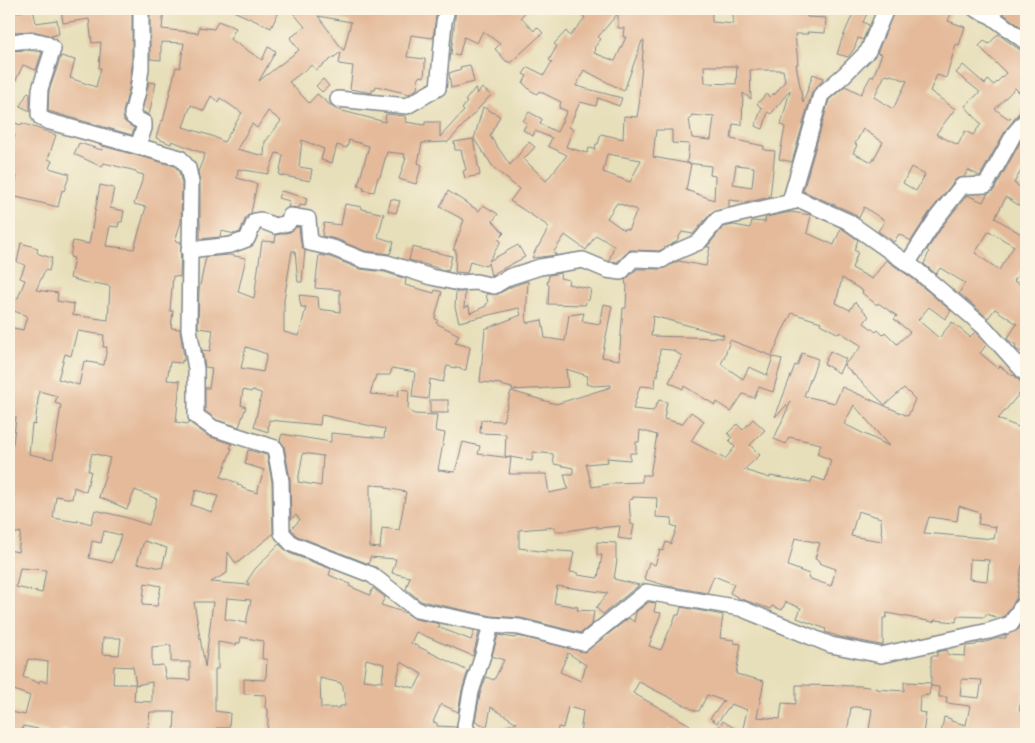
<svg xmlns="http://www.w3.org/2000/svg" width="1035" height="743" font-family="Alegreya,serif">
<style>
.building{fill:#e4ba9a;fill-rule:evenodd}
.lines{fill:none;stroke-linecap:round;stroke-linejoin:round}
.minor-casing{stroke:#81878c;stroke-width:18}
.minor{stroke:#fff;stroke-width:15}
</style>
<rect width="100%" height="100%" fill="#fcf5e5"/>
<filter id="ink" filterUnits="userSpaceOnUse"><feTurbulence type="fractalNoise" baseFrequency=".02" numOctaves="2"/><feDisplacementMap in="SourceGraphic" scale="10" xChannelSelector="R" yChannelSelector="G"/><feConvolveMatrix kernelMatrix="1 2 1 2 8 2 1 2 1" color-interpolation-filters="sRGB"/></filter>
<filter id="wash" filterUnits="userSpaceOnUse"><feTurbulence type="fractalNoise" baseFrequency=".0096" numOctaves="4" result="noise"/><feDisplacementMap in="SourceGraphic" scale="20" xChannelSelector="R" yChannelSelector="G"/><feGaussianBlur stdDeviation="1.12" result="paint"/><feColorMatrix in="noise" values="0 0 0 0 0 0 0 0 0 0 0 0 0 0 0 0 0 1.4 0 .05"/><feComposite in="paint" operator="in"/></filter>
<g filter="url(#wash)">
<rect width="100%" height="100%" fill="#e7dfba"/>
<g id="blocks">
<g class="building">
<path d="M33 9 36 23 57 20 59 34 51 36 33 31 13 32 9 14Z"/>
<path d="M61 9H132V67L129 89 123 112 124 121 134 128 132 135 48 111 49 91 61 56 75 60 70 78 96 87 101 68H99L101 42 92 43 89 19 63 23Z"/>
<path d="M150 9H164L162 29 198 33 199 27 214 29 218 21 236 28 230 39 262 60 268 47 276 51 259 81 299 50 290 38 305 27 290 9H366L389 13V9H437L433 38 411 35 407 57 425 59V66L424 77 420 76 418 78 417 89 409 94 376 86 375 90H372V93L350 89 353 66 339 64 341 52 316 70 312 65 289 82 309 103 317 94 335 109 385 122 386 114 405 116 406 122 425 125V122H440V137L464 111 462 109 467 102 465 101 475 88 477 94 482 88 491 95 448 142 422 143 418 163 422 165 416 184 399 179 406 158H404L405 154 387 152 380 177H378L374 192 363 190 364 187 358 186 369 146 349 140 347 148 337 145 332 163 321 160 324 149 302 140 299 167 312 169 310 181 279 175 283 155 276 153 268 174 238 169 237 178 257 184 251 213 246 217 240 232 235 234 221 231 220 237 200 239V182L198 172 205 154 172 141 171 144 156 138 161 121H163L176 67 180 68 184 43 161 42V60L150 59ZM318 16 351 22 344 50H343ZM211 96 218 102 220 98 242 113 224 142 212 136 183 127 191 105 204 111ZM268 111 281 121 266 141H265L264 156 237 149 252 124 257 128Z"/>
<path d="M229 9H280L271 28Z"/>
<path d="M456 9H528L521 17 534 31 537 27 543 33 510 63 508 61 507 62 495 49 500 44 483 31 477 43 464 37 459 56 451 54Z"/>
<path d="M586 9H635V13L669 12V9H712V22L734 24 732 9H788L789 12H806L807 17 826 18 825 33 807 32 808 34H795L798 64H796L803 103 813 74 823 78 822 81 812 92 792 162 779 159 785 127 781 125 790 90 771 114 768 112 763 129 755 126 762 108 757 104 766 94 770 97 774 93V95L776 93 785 81 783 70H750L751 99 743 93 742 125 733 124 731 139 764 146V150L775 151 770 197 753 201H748V202L729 200V207L711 213 693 234 682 232 676 242 659 251 630 250 617 262 609 261 614 246 596 235 586 250 565 235 553 253 557 255 532 258 537 247H538L548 229V226L510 201 519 189 494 168 474 139 483 107 500 116 490 136 510 165 529 142 535 147 524 159 546 181 567 155 548 146 552 138 535 131 533 136 523 130 527 123 523 121 529 112 542 119 540 124 557 132 567 111 559 108 561 102 539 91 537 94 530 90 523 83 527 76 523 74 528 67 544 75 552 62 549 60 557 46 554 44 566 31 570 36 585 18 581 14ZM618 13V28H624L623 37H626L615 61 594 53 596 50 594 48 601 39 598 37ZM642 41H644L639 98 640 99 637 117 624 116 623 139 601 134 598 144H596L595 149 589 148 587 153 566 147 573 129 569 127 580 102 596 106 598 98 619 106 622 98 576 86 584 70 624 91ZM704 66H737L736 84 705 83ZM691 115 714 117 711 140 692 138 689 119 692 118ZM656 130H672V143L689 144 687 163 711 166 710 175 715 176V178L714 200 686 190 691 164 653 157ZM607 154 641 160 630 182 603 172ZM736 165 754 167 752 187 733 184ZM617 203 637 210 628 230 625 228 624 230 607 218Z"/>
<path d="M855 9H869L863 22 869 25 863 40 858 38 854 49 848 57 837 54 842 39Z"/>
<path d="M895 9H947L946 12 951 14 948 21 965 27 959 45 956 44 946 78 937 75 930 91 955 109 936 134 958 145 965 131 973 135 981 124 965 106 980 92 956 73 963 65 985 84 988 80 994 85 1006 73 979 46 984 41 989 44 998 34 1020 50 1026 51V88L1021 94 1015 88 995 109 1009 119 1010 117 1013 120 1026 103V111L1019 114 1007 128 980 176 968 170 964 177 958 178 955 180 929 213 911 241 899 234 894 242 878 231 885 221 864 207 859 218 851 212 803 191 829 100 845 86 861 94 871 76 873 77 882 54 877 53ZM885 75 890 76 891 75 907 81 893 109 874 97ZM863 129 883 142 872 162 853 153 857 145 855 144ZM911 167 925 175 916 191 903 183Z"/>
<path d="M997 9H1026V31L1005 15Z"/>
<path d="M27 50 42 52 36 70 23 65 9 95V51Z"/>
<path d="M470 65 474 82 451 88 449 73 461 69 460 67Z"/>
<path d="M323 79 329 86 322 92 316 86Z"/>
<path d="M149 82 156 83 149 115 142 111Z"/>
<path d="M28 92 30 93V111L20 106Z"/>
<path d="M12 122 21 125 22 123 56 135 48 159 52 161 49 168 70 174 64 191 62 190 58 207 12 196 17 177 9 175V157L15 135 9 133V128Z"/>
<path d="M1026 134V162L1014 183 1026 191V203L1023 208 1006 197 995 218 1026 237V262L1014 281 1026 288V302L1022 309 1025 312 1026 310V353L1022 350 1021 352 1016 349 1015 347 1016 345 1007 339 1017 324 995 309 988 318 959 293 965 283 940 268 936 274 924 264 929 252 927 250 944 224 967 195 983 202 987 194 994 190 1022 139ZM989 231 1014 246 999 270 975 253Z"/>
<path d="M473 139 480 175 465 178 463 171 466 170 461 150H455L454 142Z"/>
<path d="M79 143 102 150 103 146 175 166 179 172 182 183 181 222 175 241 181 242 180 277 173 276 170 311H173L171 328 180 329 184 358V361L182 360V363L170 362 167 380 180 381 176 422 188 424 189 422 208 436 232 444 230 448H232L221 477 238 483 237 485 242 486V488L257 493 264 470 245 464 248 450 267 455 272 482 273 534 236 564 228 552 227 573 211 582 249 585 247 581 255 569 279 544 289 553 331 569 329 575 350 584 349 586 370 595 373 588 385 597 381 605 406 613 415 619 440 624 438 627 471 640 474 631 479 632 473 656 416 632 411 643 468 671 462 690 458 712 441 704 433 722 437 723V726L456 727 459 734 350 733V734H267L268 722V709L265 708 266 695 244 694V679L265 680V677H266L267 659H262L263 641 241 637 240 643H236V645L218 642V669H215V711L230 713 229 728H216V734H174L175 712H150L147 734H81V731L63 729 62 731H59L58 734H48V731L23 726 21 734H9L11 712 25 715 30 696 9 688V550L18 552 21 532 9 535V443L13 444 16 417 9 416V327L23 330 27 316 9 309 13 296 18 298 25 280 20 278 25 265 17 262 21 243 38 248 37 252 39 254 52 258 49 271 45 270 36 290 58 293 57 301 74 304 73 315 108 320 110 286 94 283 93 285 70 278 74 258 70 257 73 241 89 244 100 185 114 188 110 208 124 211 122 222H119L118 227 110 226 106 246 134 249 146 207 134 204 144 175 136 173V171L104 163 102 167 74 154ZM77 331 104 335 103 347H107L104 365 84 361 79 385 58 379 65 354 71 356ZM39 391 57 396 55 403 61 405 53 459 29 454 32 424 35 425ZM92 453 110 458 99 497 127 509 135 490 157 499 149 525 124 517 95 510 91 524 78 520V522L53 518 56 496 72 499 74 487 86 492 91 471H88ZM196 490 218 496 212 512 191 505ZM104 531 121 535 112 563 89 558 92 541 101 543ZM144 541 167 548 162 568 137 563ZM20 568 46 570 42 593 16 587ZM145 583 161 586 157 606 142 605ZM227 598 251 600 246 623 225 619ZM194 602H213L205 667ZM103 638H121L119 655 102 654ZM171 645V662H190V680L166 679 163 665 152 666V647ZM28 659 48 662 47 683 40 680 39 683 23 677ZM366 659 384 664 382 682 363 680ZM401 662 422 674 415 688 396 684ZM114 666 133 667 136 685 152 682V702L134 701 135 684H113ZM320 678 341 683V685H343V691H345V706H340V708H321Z"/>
<path d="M281 191 307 198 305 206 300 205 299 208 288 207 290 201 278 198Z"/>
<path d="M448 191 479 211 483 205 498 214 493 221 504 233 498 239 501 241 489 261 518 245 525 257 491 275H494L492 276H491L488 263 486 266 470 261 467 273 455 272 456 250H453L464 220 440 207Z"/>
<path d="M391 199 400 201 396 213 388 211Z"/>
<path d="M345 204 362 207V209L384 214 378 237 394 242 390 254 365 251 336 239 322 236 324 223 341 225Z"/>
<path d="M791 212 811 215 807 233 834 245 841 228 858 240 854 250 858 252 852 268 872 279 886 260 912 278 951 311 945 319 929 307 918 320 939 338 952 322 970 337 975 332 987 344 980 353 998 368 1000 366 1013 376 1014 375 1025 387 998 419 1026 430V566L1022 565 1016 599 1005 616 1000 618 986 614 985 617 957 616 956 622 935 620 933 622 887 613 886 618H883V645H881L840 637 825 632 826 629 797 618 801 608 786 602 782 610 772 606 771 609 741 599 730 593 734 584 714 576 707 593 668 586 644 579 649 562 655 565 660 550 663 551 666 542 671 544 677 527 671 525 672 518 656 517 657 498 633 497V499L629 500 631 524 634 525 631 540 618 538 620 526 597 528V526L567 531H555V527L519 530V548L546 552V550L574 552 570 572 578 573V575L598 578 602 555H597V542L616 543V559L617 560 614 579 639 585 603 614 596 608 608 593 557 586 554 603 578 607 577 610 594 611 592 624 581 633 521 618 492 616 421 601 406 589 410 577 392 573 396 559 370 557 369 564 297 536 291 529 300 520 296 515 291 519 290 479 284 446 280 440 282 434 331 442V433L384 438 385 429 322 415 321 416 320 425 269 420 268 432 254 427 261 395V393L252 390 251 392 243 390 241 405 246 407 239 427 217 420 205 411V388H209L212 368 205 367 202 350 210 351 213 330 198 328 199 290 206 257 229 255 246 258 238 292 254 298 262 241 275 242 276 235 290 232 296 227H299L301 244 305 250 302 282H298L295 251H292L284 300V332L299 336 306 307H301L299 295 318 297 319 309 340 312V290L315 288 319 255 330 257 360 269 385 272 406 279 405 285 434 293 435 290 442 292 436 314 435 319 438 320 436 323 459 335 455 343 470 347 466 370 447 366 443 382 430 379 428 399 412 397 415 372 392 368 390 375H376L370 394 398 396 399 389 409 390 408 410 414 414 437 415 435 431 445 433 438 470 455 472 463 442 480 446 478 454 511 458 509 474H546L549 493 568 489 564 474H573V468L554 464 553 454 533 452 532 461 505 456 506 434 480 433 481 420 503 421 511 391 556 404 611 387V385L594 386 586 384 588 376 566 369 568 387 512 390V388L501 385V384L480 382 485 329 521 315 519 308 459 322 455 307 456 292H465L464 308 469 306 470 313 486 306V304L488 303 486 294H498L513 286 528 281 526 323 542 320 545 338 565 341 569 315 584 313 582 321 600 324 604 304 612 306 602 357 619 360 623 308H626L627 285H626L625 280 637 269H662L678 261 706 266 710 247H707L723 227 734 225 750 228 752 221 765 222 766 217ZM842 278 863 291 862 293 877 305 878 303 897 316 894 319 910 332 897 344 885 332 883 335 878 330 876 332 864 323 869 316 855 302 850 310 836 303ZM792 313 821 322 820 324 839 334 840 332 862 346 844 365 885 405 904 388 915 399 908 416 842 387 835 403 804 396 818 359 802 353 797 366 795 365 775 417 791 401 774 439 786 444 789 437 821 444 817 454 831 460 825 481 813 477 811 482H809L770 476V478L744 470 760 455 750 445 765 430 753 419 743 430 737 424 728 433 732 438 729 441 735 447 725 459 691 441 704 421 691 412 682 424 664 419 667 402 659 400 653 411 633 409 640 386 655 387 656 375 658 376 660 349 672 350 682 356 669 382 683 389 684 386 715 405 717 402 731 412 743 394 754 398 759 387 773 392 782 359 773 357 767 375 749 367 743 379 721 364 724 358 730 340 772 356 782 332ZM653 316 724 335 723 338 651 336ZM246 347 267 354 263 372 241 368ZM854 405 889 446 844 424ZM640 430 657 435 650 475H642V482L615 483 592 487 586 464 608 462 607 458 630 460V453H636V442H639ZM303 453 323 456 321 486 298 482ZM370 485 386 486V488L406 492 399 530 382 528 380 548 370 547ZM959 506 980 513 978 524 996 527 994 539 924 533 929 517 957 521ZM858 511 881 518 882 541 851 536ZM795 538 820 543 815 559 820 561 819 563 836 569 831 586 808 578 809 574 788 566ZM970 559 989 560 987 581 969 579Z"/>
<path d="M412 247 452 256 448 271 409 260Z"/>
<path d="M561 273 560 278 569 280 568 284 591 289 589 300H587L585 305 548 304 549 284H547L549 275Z"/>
<path d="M830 351 846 359 839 373 824 364Z"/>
<rect x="430" y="400" width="18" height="13"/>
<path d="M649 602 656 603 654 612 661 613 649 646 661 650 676 615H679L681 607 723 615 720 638 734 640V643L741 644 736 674 764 681 757 717 780 719 782 703 796 704V685L861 686 876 688V689L904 691V682L931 683V656H937V652L947 650 948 655 965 656 966 646 976 645V644L986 642 999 638H1006V635L1019 629 1026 617V689H1024L1019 710 1026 711 1023 734H941L944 717 951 719V721L966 725 970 706 946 703 947 697H939V687L931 686V684L929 695 920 696 919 712 926 713 923 734 870 733 871 730H869L872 709 856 707H851L847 734H795V733L776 731V734H714L723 721 742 733 747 710 731 704 717 723 710 718 724 701 707 695 699 711H696L639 682 633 693 690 725 687 734H680L669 728 668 734H580L583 711 568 707 563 728 558 727 557 734H488V732L517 723 491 707 487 727 475 721 480 694 486 677 494 680 504 660 492 656 498 635 514 638 518 636 585 652 629 618 634 622 636 612ZM568 653 586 665 581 681 560 672ZM962 679 982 680 979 698 960 696Z"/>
</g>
</g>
</g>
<g filter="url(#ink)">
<use href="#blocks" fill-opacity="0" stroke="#81878c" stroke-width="1"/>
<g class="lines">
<g class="minor-casing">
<g id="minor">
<path d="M975 9 991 16 1026 42"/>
<path d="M9 42C23 41 43 37 53 49L40 89 39 114 41 118 47 121 180 158 188 168 191 182 189 329 196 369V416L213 428 275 448 281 481 282 533 292 544 372 575 417 610 491 625 519 627 583 643 646 592 740 608 831 645 881 655 989 631 1011 624 1022 606 1026 603"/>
<path d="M338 99 407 106 438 88 444 22 447 9"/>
<path d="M138 146 144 128V123L133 117 132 114 138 91 141 68V9"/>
<path d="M800 200 791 198 821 95 844 75 868 51 886 9"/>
<path d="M189 250 231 245 247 239 255 221 260 220 275 226 288 223 290 216 308 219 310 243 333 248 363 260 387 263 431 277 459 283 476 282 494 286 509 277 540 267 583 260 607 270 621 272 633 259 662 260 671 254 699 242 718 219 800 200 847 221 918 271 984 327 1026 374"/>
<path d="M907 264 936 219 962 186 986 185 1014 134 1026 120"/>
<path d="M469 734 465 726 471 692 483 655 491 625"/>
</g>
</g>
<use href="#minor" class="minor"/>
</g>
</g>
<rect width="1035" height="743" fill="none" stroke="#fcf5e5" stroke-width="30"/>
</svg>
